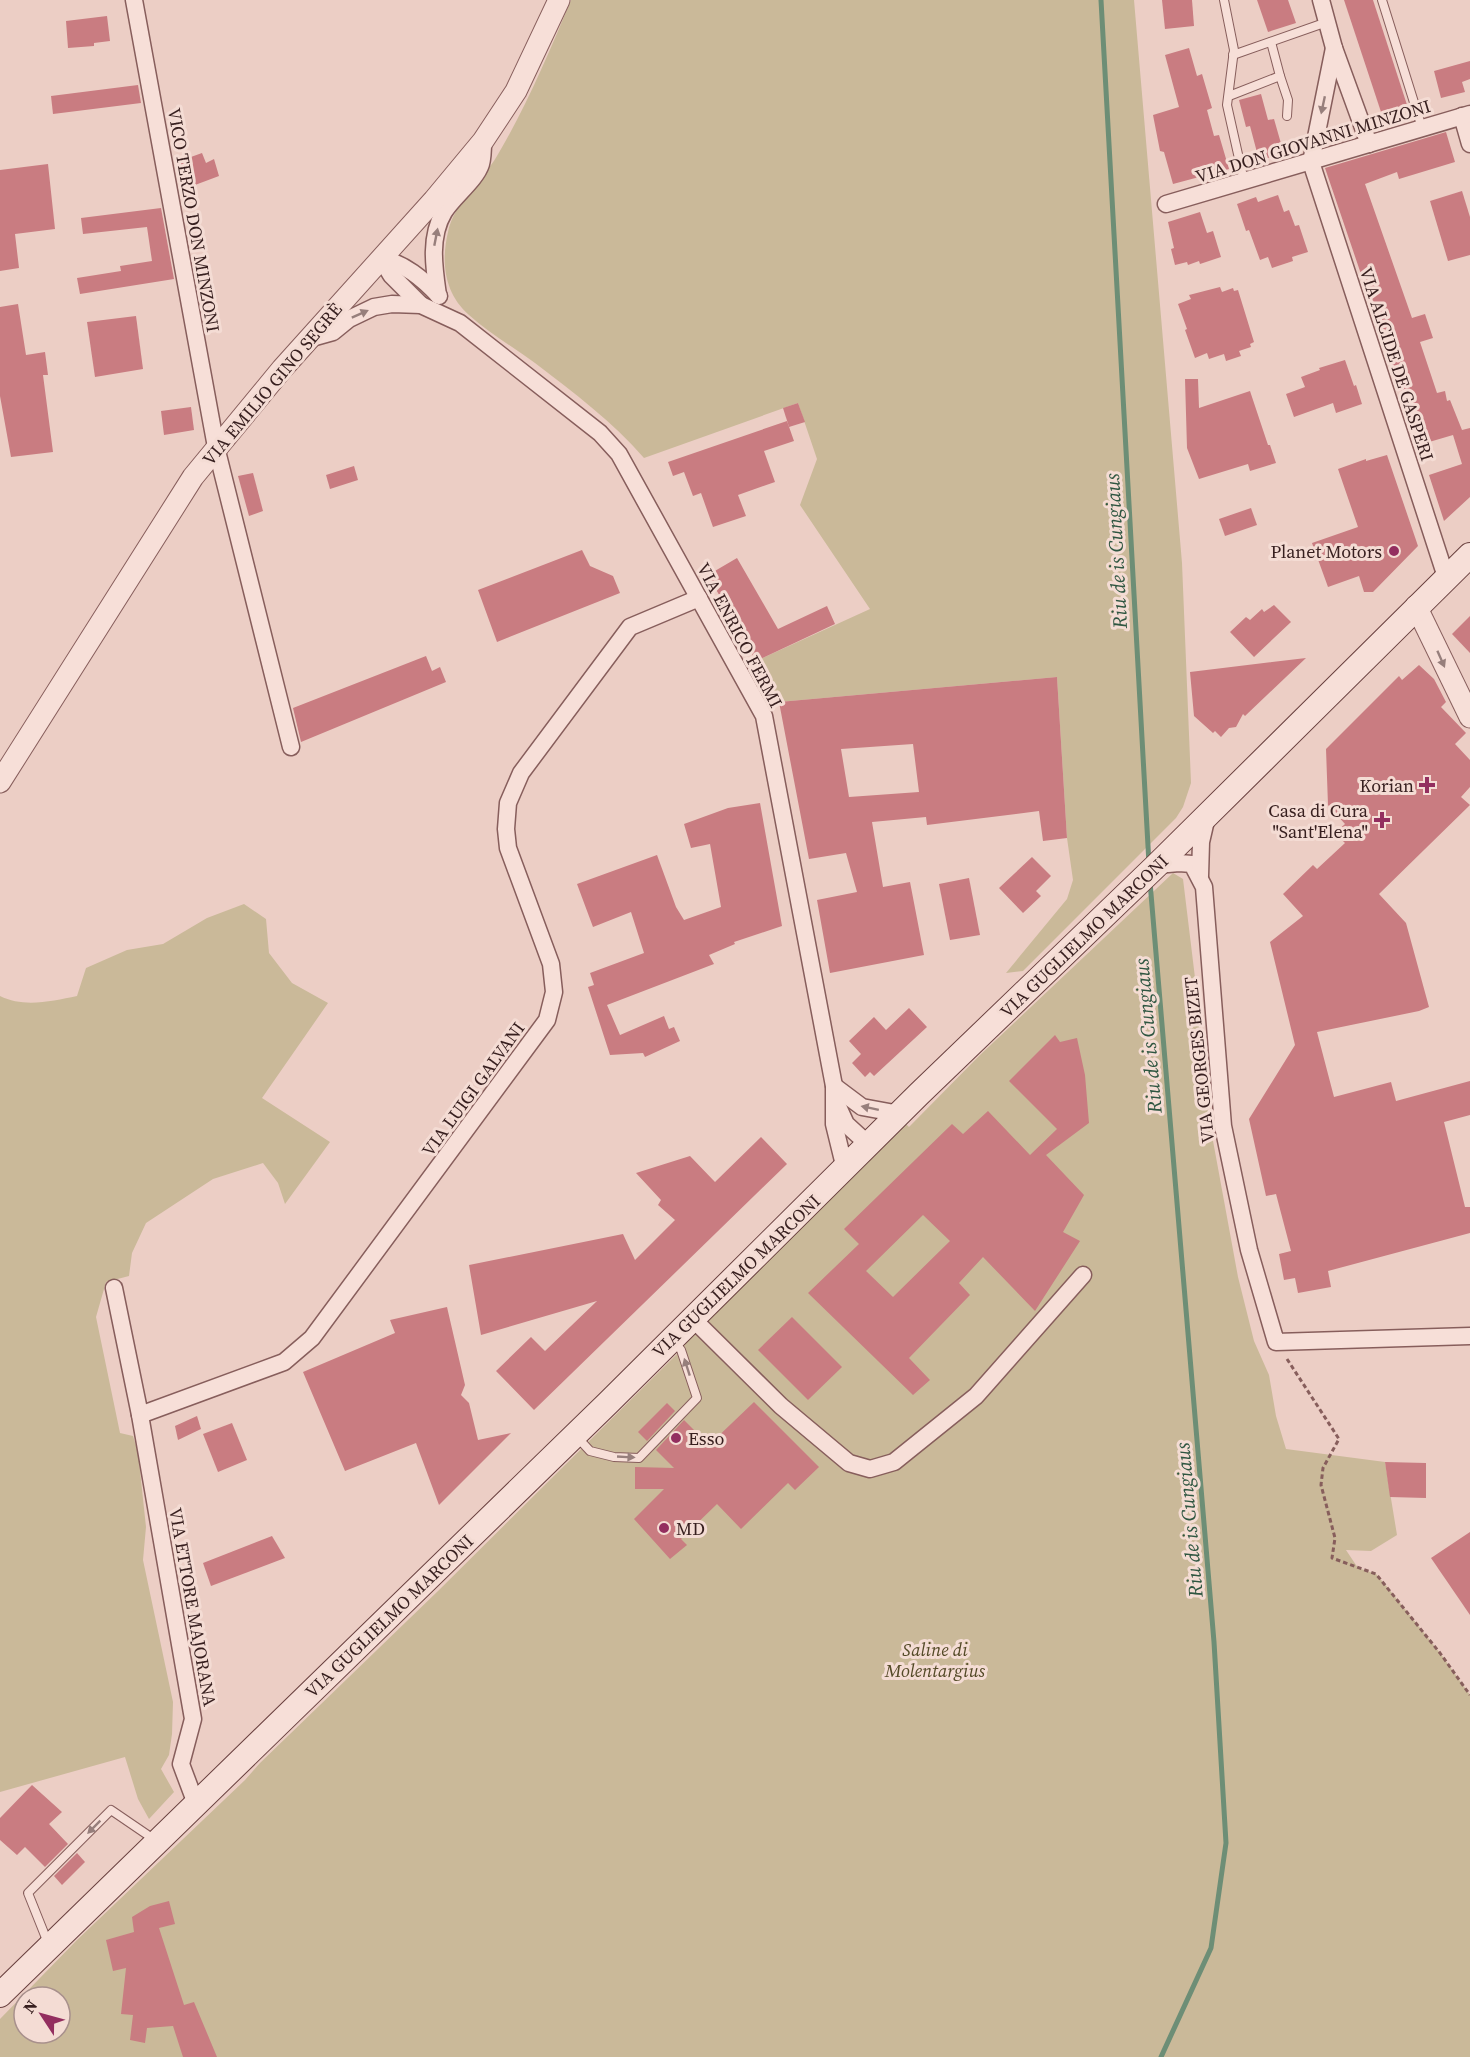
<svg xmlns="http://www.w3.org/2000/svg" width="1470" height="2057" font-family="'Source Serif 4',serif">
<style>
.green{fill:#cab999;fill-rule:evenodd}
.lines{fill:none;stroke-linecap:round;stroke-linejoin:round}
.stream{stroke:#6d8e76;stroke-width:5}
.building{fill:#c97c81;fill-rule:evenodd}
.service-casing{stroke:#875e5c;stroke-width:10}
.minor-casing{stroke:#875e5c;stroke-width:19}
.tertiary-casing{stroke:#875e5c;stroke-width:23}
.secondary-casing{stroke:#69403f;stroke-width:26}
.path{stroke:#875e5c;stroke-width:3;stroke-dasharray:4.5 3;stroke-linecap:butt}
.service{stroke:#f7dfd8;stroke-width:8}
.minor{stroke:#f7dfd8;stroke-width:16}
.tertiary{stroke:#f7dfd8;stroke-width:21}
.secondary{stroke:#f7dfd8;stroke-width:24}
.oneway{fill:#977f7c}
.poi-dot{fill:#932e5f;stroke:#f4dcd4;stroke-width:2}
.labels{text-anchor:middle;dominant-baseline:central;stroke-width:6;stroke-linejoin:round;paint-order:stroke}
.street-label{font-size:18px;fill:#371f1f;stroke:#f4dcd4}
.poi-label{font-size:18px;fill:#371f1f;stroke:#f4dcd4;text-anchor:end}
.park-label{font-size:18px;font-style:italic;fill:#534926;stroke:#f4dcd4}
.water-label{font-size:20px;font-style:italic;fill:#2f5641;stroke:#f4dcd4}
</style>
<rect width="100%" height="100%" fill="#eccec5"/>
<g class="green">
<path d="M571 0H1134L1182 563 1191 783 1183 807 1176 818 1023 971 1006 973 1067 899 1073 880 1067 838 1057 677 779 702 756 661 870 609 800 505 817 459 798 403 644 458C613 422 573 392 535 363 513 347 489 333 469 315 444 293 441 262 448 232 454 203 482 181 497 156 526 107 549 53 571 0Z"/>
<path d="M1173 873 1183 879 1205 1060 1209 1119 1238 1277 1254 1341 1269 1375 1276 1416 1286 1449 1385 1462 1397 1535 1371 1551 1346 1550 1358 1568 1376 1574 1388 1588 1440 1653 1470 1695V2057H0V2019L77 1940 245 1780 260 1763 438 1591 681 1350 699 1326 905 1123 909 1127 980 1055ZM24 1997H60V2033H24Z"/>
<path d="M244 904 266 919 269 953 292 983 328 1003 262 1098 330 1142 285 1204 278 1183 263 1163 213 1179 146 1223 132 1253 129 1276 106 1282 96 1317 120 1433 133 1436 138 1452 146 1527 143 1560 173 1702 172 1734 169 1755 161 1769 174 1792 149 1819 138 1799 125 1757 0 1792V996C24 1008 52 1001 77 996L86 968 127 950 163 944 207 918Z"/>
</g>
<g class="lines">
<g class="stream">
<path d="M1101 0 1149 864"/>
<path d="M1150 882 1214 1642 1226 1843 1211 1948 1161 2057"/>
</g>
</g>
<g class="building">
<path d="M1162 0H1192L1194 26 1165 29Z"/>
<path d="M1257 0H1288L1296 23 1268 32Z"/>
<path d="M1344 0H1373L1408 108 1382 115Z"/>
<path d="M107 16 110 41 94 43V46L68 48 66 21Z"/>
<path d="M1189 48 1197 76 1202 74 1212 108 1207 110 1214 136 1219 135 1229 169 1173 184 1164 152 1160 151 1153 115 1179 107 1165 55Z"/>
<path d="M1470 61V79L1462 82 1465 92 1441 98 1434 71Z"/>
<path d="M138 85 141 103 53 114 51 96Z"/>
<path d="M1261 94 1268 120 1274 119 1284 154 1259 160 1250 126 1246 127 1239 100Z"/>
<path d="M1446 132 1455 162 1399 179 1397 172 1365 184 1412 318 1425 314 1433 338 1420 342 1437 393 1445 391 1447 401 1450 400 1462 430 1470 428V497L1444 521 1429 475 1462 464 1453 435 1419 445 1325 168Z"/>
<path d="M202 153 206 163 214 159 219 176 187 188 177 162Z"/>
<path d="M48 164 55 229 15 234 19 268 0 271V170Z"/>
<path d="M1462 191 1470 217V255L1448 261 1430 201Z"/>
<path d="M1278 195 1284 212 1289 210 1295 226 1299 225 1308 252 1292 257 1293 261 1272 268 1268 257 1260 260 1249 230 1246 231 1237 204 1256 197 1258 202Z"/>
<path d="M161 208 174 279 80 294 77 278 121 271 120 266 152 261 147 227 83 234 81 218Z"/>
<path d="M1200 212 1207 233 1213 231 1221 257 1200 264 1199 261 1188 265 1187 262 1175 265 1171 249 1174 248 1168 222Z"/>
<path d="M1220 287 1222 292 1233 288 1234 291 1238 290 1254 342 1250 344 1251 347 1239 351 1241 356 1226 361 1224 354 1209 359 1207 353 1195 358 1185 330 1187 329 1178 304 1191 299 1189 295Z"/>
<path d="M18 304 26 355 45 352 48 375H43L53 452 11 457 0 396V307Z"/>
<path d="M136 316 143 369 95 377 87 322Z"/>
<path d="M1345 360 1354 386 1356 385 1362 404 1336 413 1333 403 1294 417 1286 394 1305 387 1301 377 1320 370 1319 368Z"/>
<path d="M1185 379H1198L1199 408 1250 391 1268 445H1270L1276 463 1250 471 1248 464 1199 479 1187 448Z"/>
<path d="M798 403 805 422 789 427 783 408Z"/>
<path d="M191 407 194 430 164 435 161 411Z"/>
<path d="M787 421 794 441 764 451 775 482 738 495 746 516 713 527 701 493 693 496 684 472 673 476 668 462Z"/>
<path d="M1387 455 1418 546 1373 592H1364L1359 576 1328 587 1312 543 1358 527 1338 469 1366 459V461Z"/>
<path d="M354 466 358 480 330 489 326 475Z"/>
<path d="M253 473 263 511 249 516 238 476Z"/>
<path d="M1251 508 1257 525 1225 536 1219 519Z"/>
<path d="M582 550 590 566 613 576 620 593 497 642 478 590Z"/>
<path d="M737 558 778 629 827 606 835 624 756 661 708 575Z"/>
<path d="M1274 605 1291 622 1254 657 1230 632 1246 617 1250 620 1262 609 1264 612Z"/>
<path d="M1470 616V653L1452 634Z"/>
<path d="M426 656 432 671 440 667 446 682 301 742 293 708Z"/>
<path d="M1306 658 1245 716 1243 714 1236 727 1229 728 1221 737 1215 731 1213 733 1194 716 1190 672Z"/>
<path d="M1419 665 1434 679 1446 702 1441 707 1466 733 1455 744 1470 760V787L1461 797 1470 805 1379 894 1406 923 1429 1007 1419 1011 1317 1032 1334 1097 1391 1082 1396 1101 1470 1081V1115L1444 1122 1465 1207H1470V1233L1328 1271 1331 1287 1298 1293 1295 1278 1284 1280 1279 1254 1291 1251 1276 1194 1266 1196 1249 1119 1295 1045 1270 942 1303 916 1283 894 1313 865 1317 869 1345 843 1335 833 1345 824 1328 805 1326 749 1399 676 1402 680Z"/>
<path d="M1057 677 1067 838 1043 841 1039 811 927 825 926 817 872 822 883 887 910 882 924 955 830 973 817 900 857 892 846 853 809 859 779 702ZM913 744 919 792 849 797 841 749Z"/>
<path d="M760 803 782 926 734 942 735 944 709 955 714 964 607 1005 620 1035 664 1016 669 1029 674 1027 680 1041 645 1057 643 1053 610 1055 588 987 594 985 590 973 644 953 631 912 593 927 577 884 657 855 676 907 684 920 721 907 710 844 691 848 684 824 728 808Z"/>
<path d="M1032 857 1051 876 1036 891 1041 896 1023 913 999 888Z"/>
<path d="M969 878 980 935 950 940 939 884Z"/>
<path d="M909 1008 927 1027 874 1076 870 1072 865 1077 852 1063 861 1054 849 1041 874 1017 886 1030Z"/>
<path d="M1055 1035 1060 1042 1077 1038 1085 1075 1089 1123 1046 1155 1084 1195 1063 1232 1080 1241 1035 1311 983 1257 959 1283 970 1295 909 1358 930 1380 913 1395 808 1293 859 1244 844 1229 952 1124 963 1134 988 1111 1030 1155 1057 1129 1009 1081ZM923 1215 950 1241 893 1297 866 1271Z"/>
<path d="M761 1137 787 1164 534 1410 496 1371 531 1337 545 1351 597 1301 481 1335 469 1265 623 1234 635 1260 675 1220 658 1205 661 1200 636 1173 690 1156 715 1182Z"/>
<path d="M447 1307 465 1385 461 1395 469 1403 478 1440 511 1433 439 1505 416 1443 345 1471 303 1372 395 1333 390 1320Z"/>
<path d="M792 1317 842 1367 808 1400 758 1350Z"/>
<path d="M754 1402 819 1467 795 1490 788 1483 741 1529 717 1504 681 1539 687 1545 670 1559 634 1519 664 1489H635V1467L674 1468 656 1450 684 1420 709 1445Z"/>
<path d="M667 1403 675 1411 647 1441 638 1432Z"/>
<path d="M197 1416 201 1429 178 1440 175 1426Z"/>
<path d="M232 1423 247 1460 218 1472 203 1434Z"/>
<path d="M1385 1462 1426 1463V1498L1390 1497Z"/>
<path d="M1470 1532V1615L1431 1558Z"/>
<path d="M272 1536 285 1558 211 1586 203 1563Z"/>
<path d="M32 1785 62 1812 49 1824 68 1844 45 1867 25 1847 17 1855 0 1840V1818Z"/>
<path d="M77 1853 85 1862 62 1885 54 1876Z"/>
<path d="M169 1901 175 1924 159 1928 184 2005 194 2002 217 2057H183L173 2026 147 2028 145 2043 130 2040 133 2015 121 2014 126 1968 113 1971 106 1940 134 1932 132 1917 150 1906Z"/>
</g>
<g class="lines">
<g class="service-casing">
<g id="service">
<path d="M1224 0 1234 50 1227 105 1244 181"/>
<path d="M1382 0 1422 128"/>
<path d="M1233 55 1327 22"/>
<path d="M1280 76 1288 100 1287 116"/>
<path d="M1229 96 1280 76 1271 42"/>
<path d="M577 1437 590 1451 614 1457 639 1458 697 1398 681 1350 673 1340"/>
<path d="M48 1943 28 1893 111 1810 155 1840"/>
</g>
</g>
<g class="minor-casing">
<g id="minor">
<path d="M134 0 216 447 291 747"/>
<path d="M1321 0 1334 48 1369 144"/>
<path d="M1334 48 1311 162 1446 577"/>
<path d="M1462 116 1470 144"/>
<path d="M1166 204 1470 114"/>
<path d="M381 258C405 264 422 278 439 296"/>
<path d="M381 258 391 275 421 305"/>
<path d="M438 295C434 268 429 237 444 212 453 197 476 180 481 164 483 157 483 148 483 141"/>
<path d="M308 339 333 332 349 319 374 307 392 304 421 305 460 323 600 433 619 454 764 716 834 1086V1124L845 1169"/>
<path d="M1157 865 1179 863 1192 864 1204 887 1223 1126 1249 1250 1276 1342 1470 1336"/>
<path d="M1200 876 1201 842 1207 816"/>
<path d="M834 1086 862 1107 900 1114"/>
<path d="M836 1102 846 1124 869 1145"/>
<path d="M114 1288 140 1415 284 1362 312 1338 547 1020 554 992 551 964 508 848 506 829 508 803 521 773 630 627 699 598"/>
<path d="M693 1319 781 1406 849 1463 870 1469 894 1462 976 1396 1083 1275"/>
<path d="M140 1415 193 1719 181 1764 196 1804"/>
</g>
</g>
<g class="tertiary-casing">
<g id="tertiary">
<path d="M1416 606 1470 717"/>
<path d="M0 782 193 477 282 369 434 200 483 141 516 91 559 0"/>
</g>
</g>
<g class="secondary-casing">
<path id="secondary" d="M0 1995 608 1403 919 1094 1157 865 1470 555"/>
</g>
<path class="path" d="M1287 1359 1339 1439 1323 1468 1321 1485 1335 1538 1332 1558 1376 1574 1440 1653 1470 1695"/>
<use href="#service" class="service"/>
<use href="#minor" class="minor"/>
<use href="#tertiary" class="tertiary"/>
<use href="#secondary" class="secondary"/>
</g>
<defs><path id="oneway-solid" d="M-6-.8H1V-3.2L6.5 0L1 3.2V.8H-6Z" transform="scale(1.5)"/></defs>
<g class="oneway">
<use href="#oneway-solid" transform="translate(1323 105) rotate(102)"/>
<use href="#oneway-solid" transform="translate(436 237) rotate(-79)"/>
<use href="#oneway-solid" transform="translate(360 314) rotate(-24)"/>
<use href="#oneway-solid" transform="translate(1441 659) rotate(66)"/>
<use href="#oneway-solid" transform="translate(870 1108) rotate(-168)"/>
<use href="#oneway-solid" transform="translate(687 1367) rotate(-108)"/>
<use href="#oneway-solid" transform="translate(626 1457) rotate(3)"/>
<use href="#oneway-solid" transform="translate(94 1827) rotate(135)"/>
</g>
<g class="poi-dot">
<circle cx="1394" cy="551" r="6"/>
<path d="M1424 776h6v6h6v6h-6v6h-6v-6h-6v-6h6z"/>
<path d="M1379 811h6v6h6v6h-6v6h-6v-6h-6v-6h6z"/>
<circle cx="676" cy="1438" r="6"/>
<circle cx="664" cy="1528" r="6"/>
</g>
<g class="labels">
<g class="street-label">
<text transform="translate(1313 141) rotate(-17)">VIA DON GIOVANNI MINZONI</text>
<text transform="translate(194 220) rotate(80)">VICO TERZO DON MINZONI</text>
<text transform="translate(1397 364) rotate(72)">VIA ALCIDE DE GASPERI</text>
<text transform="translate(272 384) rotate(-50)">VIA EMILIO GINO SEGRÈ</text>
<text transform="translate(740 635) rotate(62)">VIA ENRICO FERMI</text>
<text transform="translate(1084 936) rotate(-44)">VIA GUGLIELMO MARCONI</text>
<text transform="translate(1199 1060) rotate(-96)">VIA GEORGES BIZET</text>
<text transform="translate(473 1089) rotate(-54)">VIA LUIGI GALVANI</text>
<text transform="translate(736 1276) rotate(-44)">VIA GUGLIELMO MARCONI</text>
<text transform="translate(193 1607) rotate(80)">VIA ETTORE MAJORANA</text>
<text transform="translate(389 1616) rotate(-44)">VIA GUGLIELMO MARCONI</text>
</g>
<g class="poi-label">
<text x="1382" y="551">Planet Motors</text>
<text x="1414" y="785">Korian</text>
<text x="1368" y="810">Casa di Cura<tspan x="1368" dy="21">"Sant'Elena"</tspan></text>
<text x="688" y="1438" text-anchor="start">Esso</text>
<text x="676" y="1528" text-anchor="start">MD</text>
</g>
<g class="park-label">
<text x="935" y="1649">Saline di<tspan x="935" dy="21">Molentargius</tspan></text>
</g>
<g class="water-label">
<text transform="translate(1116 551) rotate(-93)">Riu de is Cungiaus</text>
<text transform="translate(1148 1036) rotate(-95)">Riu de is Cungiaus</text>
<text transform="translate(1189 1520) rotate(-95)">Riu de is Cungiaus</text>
</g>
</g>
<g transform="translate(42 2015) rotate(306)"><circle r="28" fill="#f4dcd4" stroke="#a8908c" stroke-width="1.5"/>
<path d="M0-4.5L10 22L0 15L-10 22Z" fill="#932e5f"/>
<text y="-9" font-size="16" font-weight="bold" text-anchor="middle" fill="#371f1f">N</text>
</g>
</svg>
